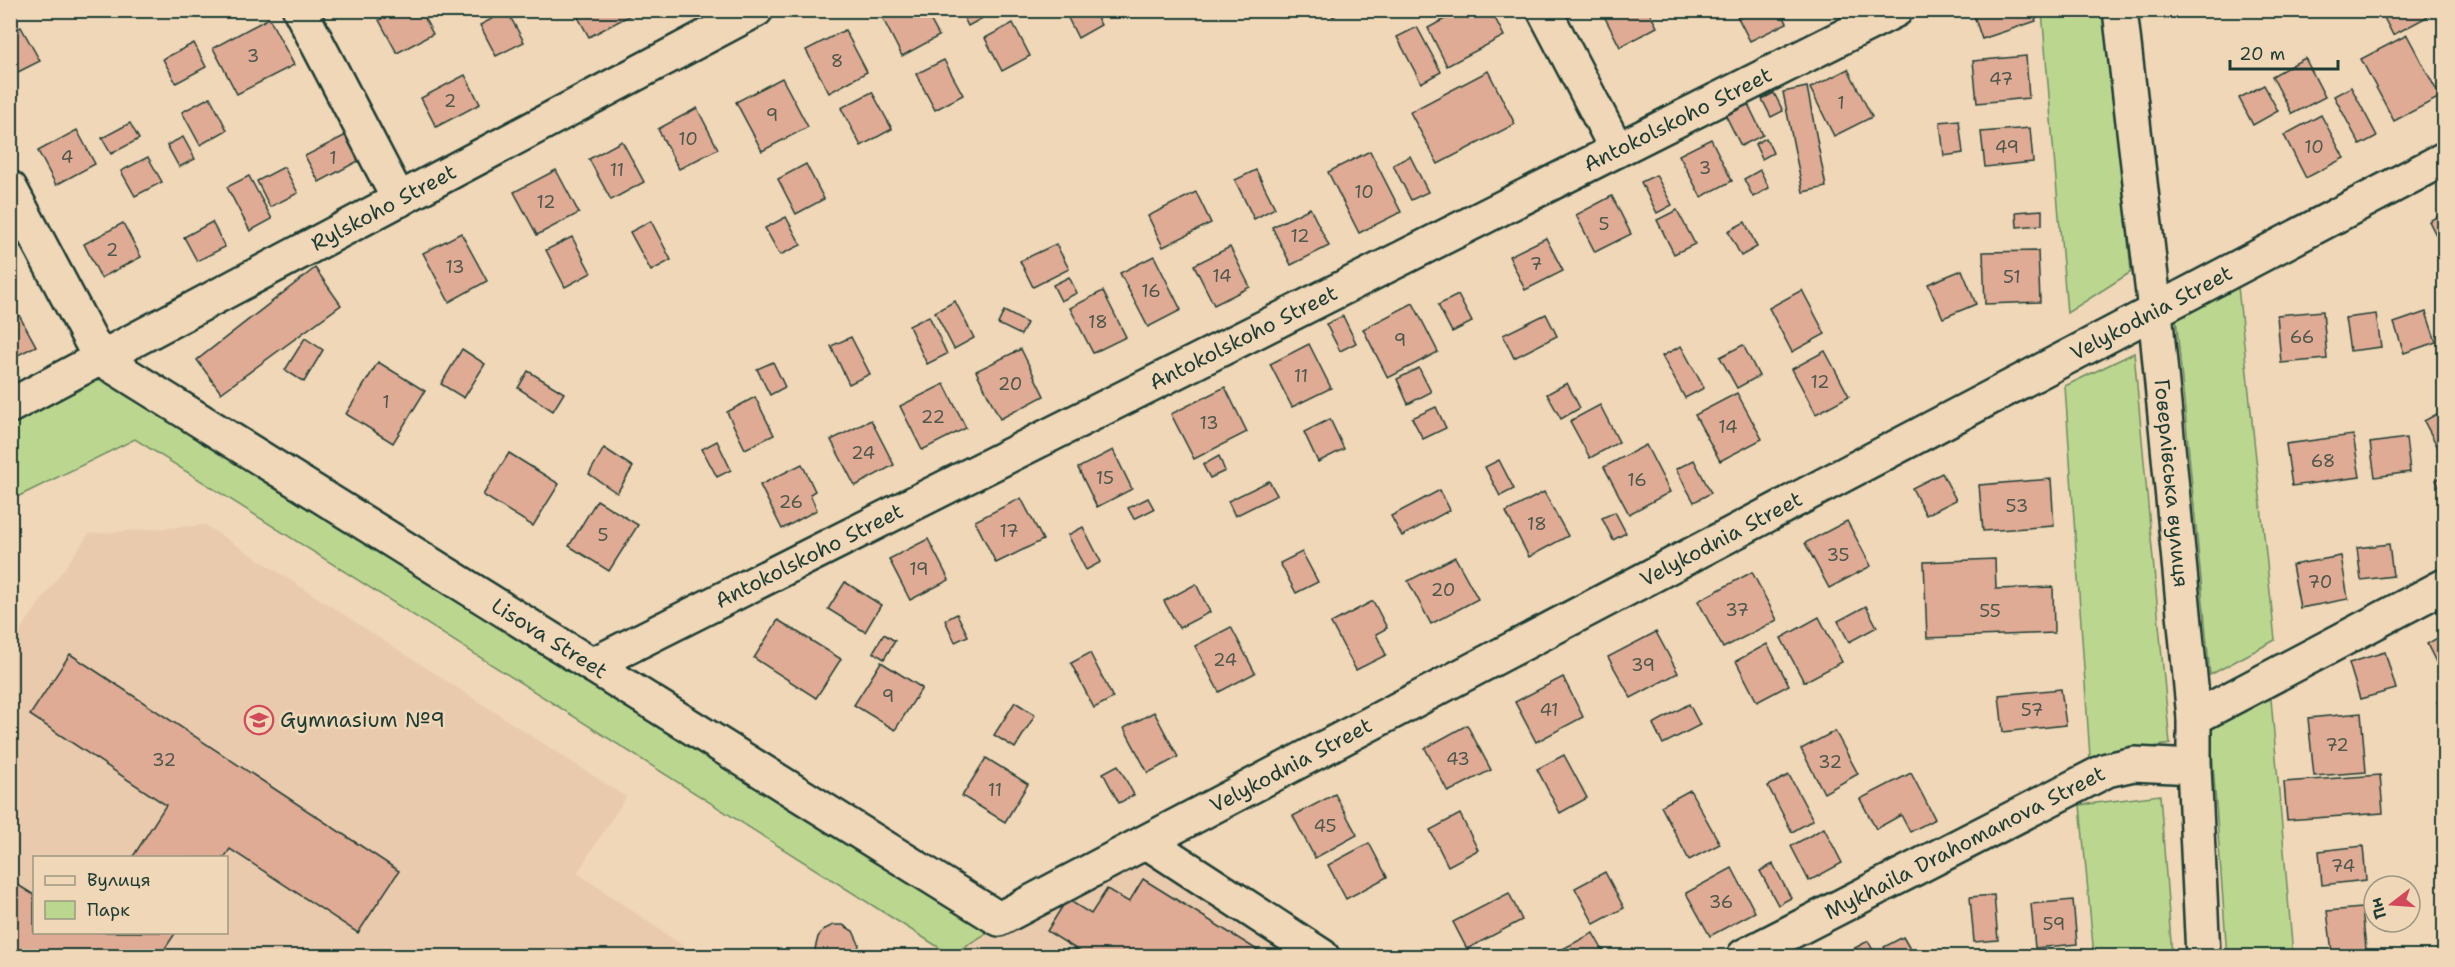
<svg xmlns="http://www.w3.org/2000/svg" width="2455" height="967" font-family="'Shantell Sans',sans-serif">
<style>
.built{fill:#eacaac;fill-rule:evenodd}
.green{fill:#bbd78f;stroke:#6d8a62;stroke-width:1.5}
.building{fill:#dfab94;stroke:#1f3d34;stroke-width:1.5}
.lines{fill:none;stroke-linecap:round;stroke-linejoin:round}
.minor-casing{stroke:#1f3d34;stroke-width:38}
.minor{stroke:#efd7b7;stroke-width:33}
.labels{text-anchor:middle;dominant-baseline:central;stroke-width:5;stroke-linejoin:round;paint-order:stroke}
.number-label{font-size:18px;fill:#4f584c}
.street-label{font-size:21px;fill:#1f3d34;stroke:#efd7b7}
.poi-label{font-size:21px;fill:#1f3d34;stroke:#efd7b7;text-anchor:start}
</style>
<rect width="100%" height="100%" fill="#efd7b7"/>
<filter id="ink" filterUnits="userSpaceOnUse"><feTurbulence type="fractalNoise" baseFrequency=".0167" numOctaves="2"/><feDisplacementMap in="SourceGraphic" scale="12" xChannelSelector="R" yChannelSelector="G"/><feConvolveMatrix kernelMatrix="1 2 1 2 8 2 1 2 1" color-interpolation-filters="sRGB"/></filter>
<g filter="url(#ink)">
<g class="built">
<path d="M205 525 626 797 577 873 698 956H11V643L89 534ZM34 858H226V932H34Z"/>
<path d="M1141 850 1293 956H949L1002 924Z"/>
</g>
<g class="green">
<path d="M2042 11H2107L2131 272 2067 313Z"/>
<path d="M2238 287 2275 640 2210 675 2176 317Z"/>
<path d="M2134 353 2170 744 2090 757 2065 386Z"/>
<path d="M100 358 1002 924 951 955 135 439 11 500V406Z"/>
<path d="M2271 699 2293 956H2227L2210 722Z"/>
<path d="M2160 795 2172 956H2094L2080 805Z"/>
</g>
<g class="building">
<path d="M398 10H420L433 34 397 53 379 20Z"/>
<path d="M574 10H640L589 37Z"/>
<path d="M888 10H925L939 36 902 56 881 15Z"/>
<path d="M960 10H997L968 26Z"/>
<path d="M1064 10H1093L1101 25 1078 38Z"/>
<path d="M1330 10H1345L1333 17Z"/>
<path d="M1461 10H1491L1504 36 1447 66 1428 28Z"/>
<path d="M1601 10H1648L1657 27 1620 47Z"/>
<path d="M1734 10H1780L1787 23 1750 41Z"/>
<path d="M1972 10H2032L2036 21 1982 39Z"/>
<path d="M2380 10H2424L2427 17 2393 35Z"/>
<path d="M507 11 524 42 496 56 480 25Z"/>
<path d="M269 18 294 65 237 94 213 48Z"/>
<path d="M1013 23 1030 56 1002 71 985 38Z"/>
<path d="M21 27 40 61 10 76V33Z"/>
<path d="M1417 27 1441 72 1421 83 1397 37Z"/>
<path d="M845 30 867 72 829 93 806 50Z"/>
<path d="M2407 35 2440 97 2394 121 2361 59Z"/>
<path d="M194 43 206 67 176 83 163 59Z"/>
<path d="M2026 56 2029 98 1977 103 1973 61Z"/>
<path d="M2305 58 2325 97 2292 114 2272 76Z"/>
<path d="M944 60 963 95 935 110 916 74Z"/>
<path d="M1848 69 1872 117 1834 136 1810 88Z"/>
<path d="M1488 71 1515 124 1438 164 1410 112Z"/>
<path d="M465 75 480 104 436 127 421 98Z"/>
<path d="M782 78 808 127 762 151 736 102Z"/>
<path d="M2264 85 2278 111 2253 125 2239 98Z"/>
<path d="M1807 87 1826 187 1803 192 1783 92Z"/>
<path d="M2351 87 2377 136 2360 145 2334 96Z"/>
<path d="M872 92 892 129 861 146 841 108Z"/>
<path d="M1774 93 1783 111 1771 117 1762 99Z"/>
<path d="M1744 96 1763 135 1741 146 1722 108Z"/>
<path d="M210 97 227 130 200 145 182 112Z"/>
<path d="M697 108 718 149 679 169 658 129Z"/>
<path d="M2321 115 2344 158 2306 178 2284 135Z"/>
<path d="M1959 120 1963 153 1944 156 1940 122Z"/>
<path d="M130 123 139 139 111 154 102 138Z"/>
<path d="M2030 128 2033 162 1985 167 1981 132Z"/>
<path d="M77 130 95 164 56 185 38 151Z"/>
<path d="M346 135 360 160 319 182 305 156Z"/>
<path d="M183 137 195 159 179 167 167 145Z"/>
<path d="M1766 138 1773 153 1762 159 1755 144Z"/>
<path d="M1711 139 1732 181 1701 197 1679 155Z"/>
<path d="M622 141 644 182 611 200 589 159Z"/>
<path d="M1370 151 1401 212 1359 233 1328 172Z"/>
<path d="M1410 156 1428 192 1411 200 1393 165Z"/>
<path d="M148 157 162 182 135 196 121 171Z"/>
<path d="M806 164 824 199 796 214 778 179Z"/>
<path d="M284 167 298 193 270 207 257 181Z"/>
<path d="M556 170 579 213 537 235 514 192Z"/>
<path d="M1256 170 1275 208 1254 219 1235 180Z"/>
<path d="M1760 170 1769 188 1753 197 1744 179Z"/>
<path d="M1656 175 1672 205 1657 213 1641 182Z"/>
<path d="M249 176 272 219 250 231 227 187Z"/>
<path d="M1196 192 1211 223 1163 247 1148 216Z"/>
<path d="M1612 196 1631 234 1595 252 1576 215Z"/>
<path d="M1310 208 1329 246 1291 265 1272 227Z"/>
<path d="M1677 210 1695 244 1674 254 1657 220Z"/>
<path d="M2042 210V225L2017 227 2016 212Z"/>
<path d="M2444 213V251L2429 221Z"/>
<path d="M786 217 801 245 780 255 765 228Z"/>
<path d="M651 221 671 260 651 271 630 232Z"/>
<path d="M212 222 225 247 197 261 184 237Z"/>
<path d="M1745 222 1757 247 1741 256 1728 231Z"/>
<path d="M123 223 141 257 101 278 84 244Z"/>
<path d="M461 233 487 281 449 302 423 253Z"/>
<path d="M572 237 591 273 565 287 546 250Z"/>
<path d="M1546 238 1563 271 1525 290 1509 256Z"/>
<path d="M1056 244 1069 269 1033 287 1020 261Z"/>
<path d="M1230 247 1250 287 1214 305 1194 265Z"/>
<path d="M2038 251 2040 302 1985 304 1983 252Z"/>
<path d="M1154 256 1181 310 1148 327 1120 273Z"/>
<path d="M315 268 341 305 221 393 197 360Z"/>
<path d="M1962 270 1976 304 1943 318 1928 284Z"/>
<path d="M1069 277 1077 293 1061 301 1053 285Z"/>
<path d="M1802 290 1825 334 1792 352 1769 308Z"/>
<path d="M1103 291 1126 337 1093 353 1070 308Z"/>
<path d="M1458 295 1472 322 1452 332 1438 305Z"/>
<path d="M955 301 974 338 954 349 935 312Z"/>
<path d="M1413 303 1438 352 1388 378 1363 329Z"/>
<path d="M1004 311 1027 323 1021 335 998 324Z"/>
<path d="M2323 311 2327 359 2281 363 2277 315Z"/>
<path d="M2426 312 2436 342 2404 353 2394 323Z"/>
<path d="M1546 314 1557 336 1514 358 1503 335Z"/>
<path d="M2376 314 2381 347 2350 351 2345 318Z"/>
<path d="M19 315 36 346 10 359V320Z"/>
<path d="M929 316 947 354 927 364 909 326Z"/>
<path d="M1343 316 1356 343 1340 351 1326 324Z"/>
<path d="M851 337 870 374 849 384 831 346Z"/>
<path d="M305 338 323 350 304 382 285 370Z"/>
<path d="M1309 344 1331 388 1292 407 1270 364Z"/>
<path d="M1743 345 1759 376 1737 388 1720 357Z"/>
<path d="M1681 346 1704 388 1685 398 1662 356Z"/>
<path d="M462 349 485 364 464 398 441 384Z"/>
<path d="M1021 349 1044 396 1000 419 976 371Z"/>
<path d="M1825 351 1849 396 1816 414 1792 369Z"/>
<path d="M378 362 425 391 393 443 346 414Z"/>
<path d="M773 362 785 387 770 395 757 369Z"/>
<path d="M1419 368 1431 392 1408 404 1397 379Z"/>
<path d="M528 371 564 393 553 411 518 388Z"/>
<path d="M1567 383 1580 408 1561 419 1547 394Z"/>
<path d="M944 384 966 428 922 450 900 406Z"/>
<path d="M1225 387 1247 432 1194 459 1171 414Z"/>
<path d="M1737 393 1762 439 1720 461 1695 415Z"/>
<path d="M755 397 774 435 745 449 727 412Z"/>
<path d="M1600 405 1619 442 1590 458 1570 421Z"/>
<path d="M1436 407 1446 428 1423 439 1412 418Z"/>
<path d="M2444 410V456L2443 457 2424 421Z"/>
<path d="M1330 419 1344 449 1318 462 1304 432Z"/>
<path d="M871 420 894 465 855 486 831 440Z"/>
<path d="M2353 435 2360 477 2292 486 2286 444Z"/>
<path d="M2406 438 2410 472 2375 477 2370 443Z"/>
<path d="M717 441 731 470 717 477 702 449Z"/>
<path d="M1646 445 1670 492 1629 514 1604 467Z"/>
<path d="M604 448 633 467 617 493 589 474Z"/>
<path d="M1113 450 1132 489 1097 507 1078 468Z"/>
<path d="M509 453 559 484 533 526 483 495Z"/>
<path d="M1219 456 1225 471 1210 478 1203 465Z"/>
<path d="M1499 460 1514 489 1500 496 1485 467Z"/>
<path d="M1694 460 1711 493 1694 502 1676 469Z"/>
<path d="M802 464 815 491 810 494 817 510 782 529 760 485Z"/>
<path d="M1942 473 1956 500 1926 515 1912 488Z"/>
<path d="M2444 475V496L2436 480Z"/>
<path d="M2051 479 2054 526 1983 531 1979 485Z"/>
<path d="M1269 481 1277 495 1235 516 1228 501Z"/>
<path d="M1440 490 1450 510 1402 536 1391 516Z"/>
<path d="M1544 492 1568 536 1529 557 1506 512Z"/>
<path d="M1021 498 1043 540 996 563 975 521Z"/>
<path d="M1148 498 1154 509 1134 519 1128 508Z"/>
<path d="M597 500 638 525 609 571 569 546Z"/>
<path d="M1615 512 1626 533 1613 540 1602 518Z"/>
<path d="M1847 521 1871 566 1829 588 1805 543Z"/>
<path d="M1083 527 1101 562 1086 570 1068 535Z"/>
<path d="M928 539 949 580 910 600 889 559Z"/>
<path d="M2389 544 2393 576 2361 580 2357 548Z"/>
<path d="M1302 552 1318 582 1296 593 1280 563Z"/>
<path d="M2341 556 2348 599 2300 608 2292 565Z"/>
<path d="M1455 557 1478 599 1431 624 1408 581Z"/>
<path d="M1995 559 1996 589 2053 587 2054 633 1927 638 1924 562Z"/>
<path d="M1752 572 1777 620 1723 648 1698 601Z"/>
<path d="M845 582 881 605 865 632 828 609Z"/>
<path d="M1196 584 1210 612 1179 628 1164 601Z"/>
<path d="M1373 601 1387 628 1376 634 1386 655 1356 670 1331 623Z"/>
<path d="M1866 606 1877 627 1849 642 1838 621Z"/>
<path d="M957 614 968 636 955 642 945 620Z"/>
<path d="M1819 617 1842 662 1804 682 1781 638Z"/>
<path d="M778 620 841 659 816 698 754 658Z"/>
<path d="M1231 627 1255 673 1219 692 1195 646Z"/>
<path d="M1656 632 1678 673 1631 698 1608 657Z"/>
<path d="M884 634 895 641 884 659 873 652Z"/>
<path d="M2444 634V678L2427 644Z"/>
<path d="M1767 644 1789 685 1757 702 1736 661Z"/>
<path d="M2385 652 2396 689 2360 699 2349 663Z"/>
<path d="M1090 653 1113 698 1094 708 1071 663Z"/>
<path d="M70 654 399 871 358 933 230 849 224 858H132L166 805 30 715Z"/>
<path d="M881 662 922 688 895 730 854 705Z"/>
<path d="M1563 677 1583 717 1536 742 1515 702Z"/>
<path d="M2061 689 2066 725 2003 732 1999 695Z"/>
<path d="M2444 698V715L2437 702Z"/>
<path d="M1015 702 1035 715 1015 748 994 735Z"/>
<path d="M1689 704 1700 725 1663 744 1653 724Z"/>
<path d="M1154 712 1178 757 1148 773 1124 728Z"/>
<path d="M2361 713 2366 772 2314 776 2308 718Z"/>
<path d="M1467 725 1491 770 1448 792 1425 748Z"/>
<path d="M1835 731 1858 774 1824 793 1801 749Z"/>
<path d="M1564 755 1587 798 1560 813 1537 769Z"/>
<path d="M986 758 1028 784 1005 822 962 796Z"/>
<path d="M1118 765 1134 795 1119 803 1103 773Z"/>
<path d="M1911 773 1935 819 1910 832 1901 815 1876 829 1860 799Z"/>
<path d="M1789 775 1813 820 1792 832 1768 786Z"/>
<path d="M2380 775 2383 813 2287 820 2284 782Z"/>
<path d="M1690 790 1720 844 1689 860 1661 806Z"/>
<path d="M1335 794 1357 835 1315 858 1293 816Z"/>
<path d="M1460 814 1478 850 1448 866 1430 830Z"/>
<path d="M1824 828 1842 863 1809 881 1791 846Z"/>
<path d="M1369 843 1387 877 1346 899 1328 865Z"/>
<path d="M2363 846 2366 880 2322 885 2319 851Z"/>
<path d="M1773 864 1791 898 1778 905 1760 871Z"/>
<path d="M1732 868 1755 912 1710 936 1686 893Z"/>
<path d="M1605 872 1624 908 1594 924 1575 888Z"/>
<path d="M1143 879 1267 956H1087L1047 931 1067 899 1091 914 1107 889 1129 902Z"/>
<path d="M10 880 34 895V932H176L160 956H10Z"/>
<path d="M1509 893 1522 920 1467 949 1453 922Z"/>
<path d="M1994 895 1998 940 1974 942 1970 897Z"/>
<path d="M2073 900 2077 944 2035 948 2031 904Z"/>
<path d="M2362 908 2366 949 2332 952 2327 911Z"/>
<path d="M833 925H843L853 931 859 944 857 956H817L815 949 818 937 823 930Z"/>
<path d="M1593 933 1606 956H1560L1557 952Z"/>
<path d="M1903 937 1914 956H1889L1884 947Z"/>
<path d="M1868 941 1876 956H1840Z"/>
</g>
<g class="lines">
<g class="minor-casing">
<g id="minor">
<path d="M300 10 399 200"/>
<path d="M1544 10 1617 150"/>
<path id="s1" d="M2120 10 2155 311 2194 718V767L2203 956"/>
<path id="s2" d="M10 188 100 358 999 919 2444 159"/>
<path id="s3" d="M10 406 756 10"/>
<path id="s4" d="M592 665 1896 10"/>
<path d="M2194 718 2444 586"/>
<path d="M1147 842 1322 956"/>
<path id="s5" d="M1744 956 2107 770 2134 764 2194 767"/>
</g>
</g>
<use href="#minor" class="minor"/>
</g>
</g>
<defs>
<g id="school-ring" transform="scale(1.5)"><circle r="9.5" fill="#efd7b7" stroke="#d1495b" stroke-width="1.5"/><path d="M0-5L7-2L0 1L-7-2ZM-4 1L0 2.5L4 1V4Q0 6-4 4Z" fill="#d1495b"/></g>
</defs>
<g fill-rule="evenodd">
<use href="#school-ring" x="259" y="720"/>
</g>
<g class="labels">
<g class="number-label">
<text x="253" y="56">3</text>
<text x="837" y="61">8</text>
<text x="2001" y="79">47</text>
<text x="450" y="101">2</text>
<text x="1841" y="103">1</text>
<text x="772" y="115">9</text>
<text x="688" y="139">10</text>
<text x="2007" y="147">49</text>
<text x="2314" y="147">10</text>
<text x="67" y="157">4</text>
<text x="333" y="158">1</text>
<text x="1705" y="168">3</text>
<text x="617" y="170">11</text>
<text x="1364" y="192">10</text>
<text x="546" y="202">12</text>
<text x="1604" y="224">5</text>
<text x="1300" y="236">12</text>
<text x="112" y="250">2</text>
<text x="1536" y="264">7</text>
<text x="455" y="267">13</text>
<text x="1222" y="276">14</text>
<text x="2012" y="277">51</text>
<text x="1151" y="291">16</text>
<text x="1098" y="322">18</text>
<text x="2302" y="337">66</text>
<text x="1400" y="340">9</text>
<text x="1301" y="376">11</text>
<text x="1820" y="382">12</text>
<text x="1010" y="384">20</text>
<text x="386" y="402">1</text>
<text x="933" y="417">22</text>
<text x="1209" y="423">13</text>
<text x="1728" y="427">14</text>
<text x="863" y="453">24</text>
<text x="2323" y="461">68</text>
<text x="1105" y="478">15</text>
<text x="1637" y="480">16</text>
<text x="791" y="502">26</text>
<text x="2017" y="506">53</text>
<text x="1537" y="524">18</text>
<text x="1009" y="531">17</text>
<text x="603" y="535">5</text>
<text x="1838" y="555">35</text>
<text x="919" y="569">19</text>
<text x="2320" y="582">70</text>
<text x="1443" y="590">20</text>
<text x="1737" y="610">37</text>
<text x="1990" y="611">55</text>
<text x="1225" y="660">24</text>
<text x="1643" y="665">39</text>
<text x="888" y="696">9</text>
<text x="1549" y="710">41</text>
<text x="2032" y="710">57</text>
<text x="2337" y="745">72</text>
<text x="1458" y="759">43</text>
<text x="164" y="760">32</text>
<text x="1830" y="762">32</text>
<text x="995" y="790">11</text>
<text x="1325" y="826">45</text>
<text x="2343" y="866">74</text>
<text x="1721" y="902">36</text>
<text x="2054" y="924">59</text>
</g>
<g class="street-label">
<text stroke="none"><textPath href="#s4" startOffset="1215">Antokolskoho Street</textPath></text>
<text stroke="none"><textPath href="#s3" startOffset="423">Rylskoho Street</textPath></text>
<text stroke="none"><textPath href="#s2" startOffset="2554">Velykodnia Street</textPath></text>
<text stroke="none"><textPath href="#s4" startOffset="729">Antokolskoho Street</textPath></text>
<text stroke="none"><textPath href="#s1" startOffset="476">Говерлівська вулиця</textPath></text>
<text stroke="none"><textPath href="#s2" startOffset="2068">Velykodnia Street</textPath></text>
<text stroke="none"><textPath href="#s4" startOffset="243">Antokolskoho Street</textPath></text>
<text stroke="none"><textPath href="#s2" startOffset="722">Lisova Street</textPath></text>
<text stroke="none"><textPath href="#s2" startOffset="1582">Velykodnia Street</textPath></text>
<text stroke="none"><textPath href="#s5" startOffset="248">Mykhaila Drahomanova Street</textPath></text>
</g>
<g class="poi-label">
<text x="280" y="720">Gymnasium №9</text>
</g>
</g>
<rect width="2455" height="967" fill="none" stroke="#efd7b7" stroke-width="36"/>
<rect x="18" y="18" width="2419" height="931" fill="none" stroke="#1f3d34" stroke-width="2" filter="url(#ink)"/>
<rect x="33" y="856" width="195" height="78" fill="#efd7b7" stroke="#9c9983" stroke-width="1.5"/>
<rect x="45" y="876" width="30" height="9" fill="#efd7b7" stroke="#9c9983" stroke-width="1.5"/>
<text x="87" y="886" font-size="18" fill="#1f3d34">Вулиця</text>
<rect x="45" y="901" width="30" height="18" fill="#bbd78f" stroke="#9c9983" stroke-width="1.5"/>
<text x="87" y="916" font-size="18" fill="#1f3d34">Парк</text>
<g transform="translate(2392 904) rotate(253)"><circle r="28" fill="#efd7b7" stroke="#9c9983" stroke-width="1.5"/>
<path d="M0-4.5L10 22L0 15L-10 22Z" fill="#d1495b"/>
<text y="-9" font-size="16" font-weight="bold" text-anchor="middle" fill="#1f3d34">Пн</text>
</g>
<path d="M2230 60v9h108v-9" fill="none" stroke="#1f3d34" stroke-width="3"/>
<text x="2239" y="60" font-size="18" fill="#1f3d34" stroke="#efd7b7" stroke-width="4.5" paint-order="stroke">20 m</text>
</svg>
